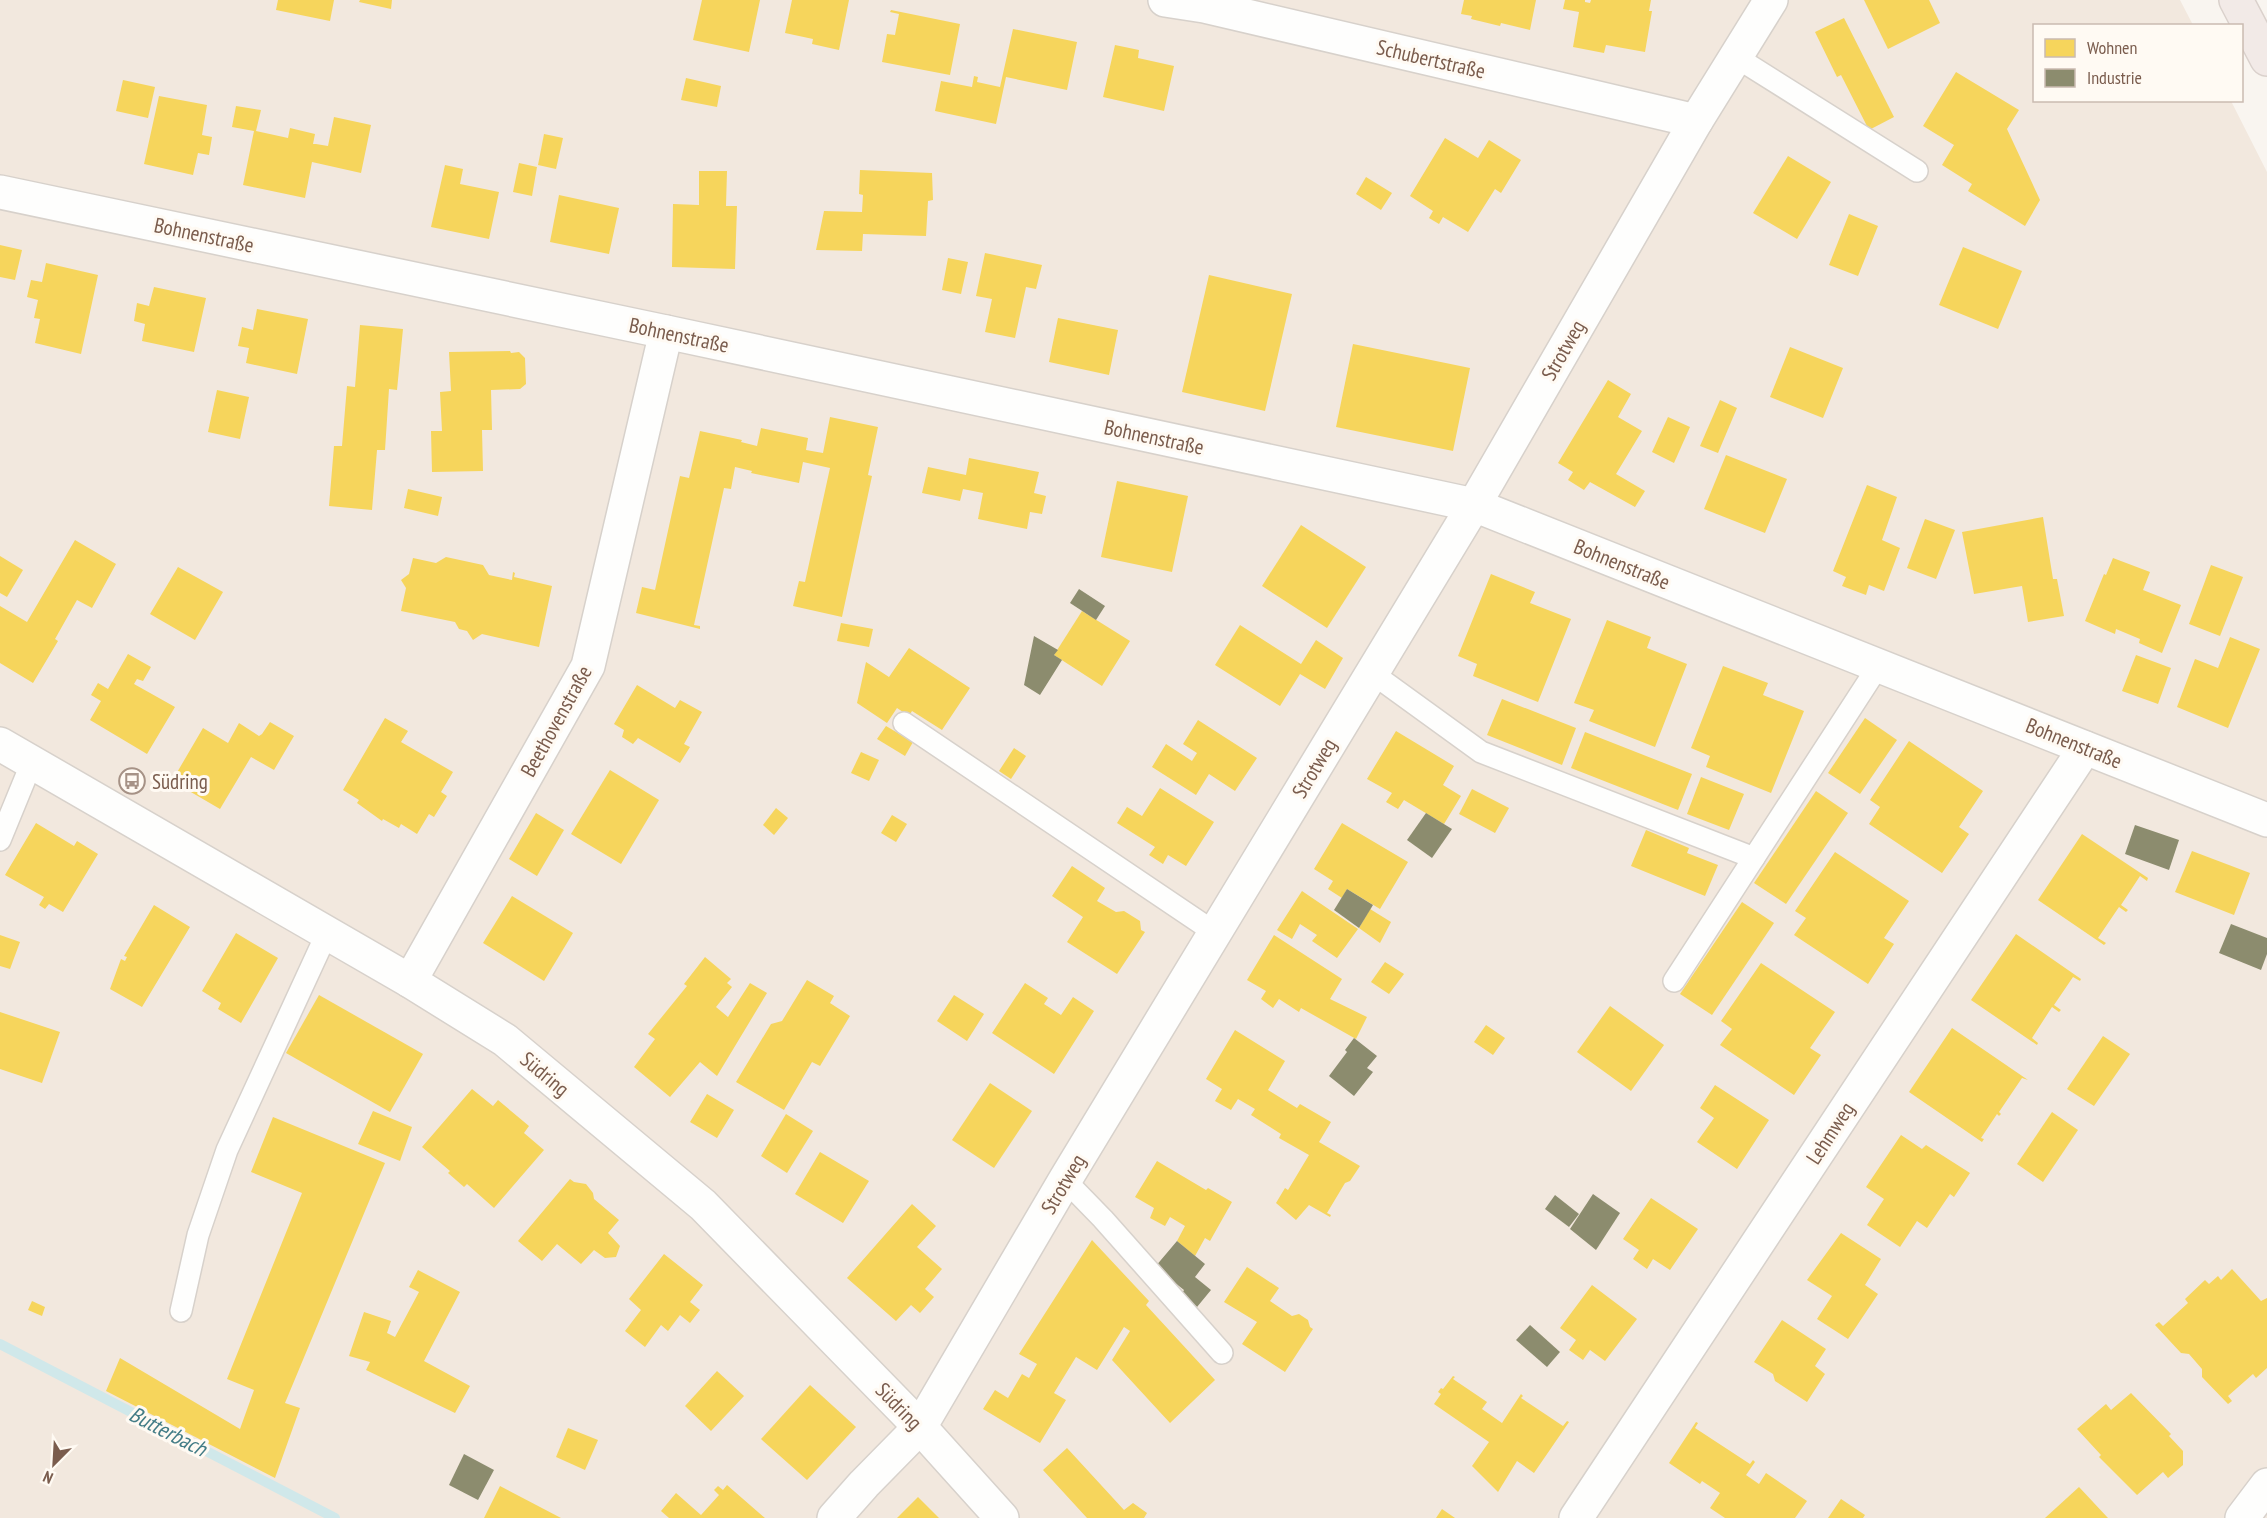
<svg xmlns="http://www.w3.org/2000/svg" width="2267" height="1518" font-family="'PT Sans Narrow',sans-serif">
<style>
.residential{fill:#f2e8de}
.homes{fill:#f6d55c}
.industry{fill:#8c8c6e}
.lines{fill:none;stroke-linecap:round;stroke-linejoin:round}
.stream{stroke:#d0e8ea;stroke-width:10}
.lane-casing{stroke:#d7d1cb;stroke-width:24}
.street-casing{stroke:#d7d1cb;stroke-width:36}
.highway-casing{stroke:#dad1cc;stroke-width:36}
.lane{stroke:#fefefd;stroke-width:21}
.street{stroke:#fefefd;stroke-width:33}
.highway{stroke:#f2eae7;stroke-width:33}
.labels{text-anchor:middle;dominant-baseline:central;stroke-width:6;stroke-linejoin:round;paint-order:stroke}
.street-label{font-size:21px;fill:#7a5c4d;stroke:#fffaf3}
.poi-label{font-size:21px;fill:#7a5c4d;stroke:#fffaf3;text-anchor:start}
.water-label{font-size:22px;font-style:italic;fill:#437c86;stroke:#fffaf3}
</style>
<rect width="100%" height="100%" fill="#f9f5f0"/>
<path class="residential" d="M0 0H2180L2193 25 2034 26V100L2231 101 2267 172V1518H0Z"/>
<g class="homes">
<path d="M278 0H334L330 21 276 10Z"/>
<path d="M360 0H392L391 9 359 2Z"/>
<path d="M702 0H760L749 52 693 40Z"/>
<path d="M792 0H849L839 50 812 44 813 39 785 33Z"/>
<path d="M1464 0H1536L1530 30 1501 23 1500 26 1471 19 1472 16 1461 14Z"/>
<path d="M1565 0H1585V2L1590 3 1591 0H1651L1649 11H1652L1645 52 1606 45 1604 53 1573 47 1579 12 1563 9Z"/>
<path d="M1864 0H1929L1940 23 1888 49Z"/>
<path d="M891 10 960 24 950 75 882 62 887 34 895 35 899 14 890 12Z"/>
<path d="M1844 18 1894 117 1869 130 1841 75 1837 77 1815 32Z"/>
<path d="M1013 29 1077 42 1067 90 1006 77 996 124 935 111 941 81 972 87 974 76 978 77 977 82 1000 87Z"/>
<path d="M1115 45 1139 50 1138 58 1174 66 1164 111 1103 97Z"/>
<path d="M1956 72 2019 110 2007 129 2040 200 2025 226 1968 191 1972 184 1942 165 1954 145 1923 126Z"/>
<path d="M686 78 721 86 717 107 681 100Z"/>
<path d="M123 80 155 87 148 118 116 111Z"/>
<path d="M159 96 207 105 202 135 212 137 209 155 198 153 193 175 144 164Z"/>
<path d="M236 106 261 110 256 131 288 138 290 128 315 134 313 144H316L328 146 334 117 371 125 361 173 312 162 305 198 243 185 254 131 232 127Z"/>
<path d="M544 134 563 138 556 169 538 165Z"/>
<path d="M1445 138 1478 158 1489 140 1521 160 1501 193 1495 189 1468 232 1443 217 1439 224 1429 218 1433 211 1410 196Z"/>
<path d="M1788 156 1831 182 1797 239 1753 213Z"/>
<path d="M519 163 537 167 532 196 513 192Z"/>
<path d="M445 165 463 169 460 184 499 192 489 239 431 227Z"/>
<path d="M860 170 932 173 933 200 928 201 926 236 863 234 862 251 816 250 824 211 862 212 863 195 859 194Z"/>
<path d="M699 171H727L726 206H737L735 269 672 267 673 204 699 205Z"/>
<path d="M1366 177 1392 193 1381 210 1356 194Z"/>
<path d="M559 195 619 208 609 254 550 242Z"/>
<path d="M1849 214 1878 226 1858 276 1829 265Z"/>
<path d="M0 245 22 250 15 280 0 277Z"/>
<path d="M1963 247 2022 271 1998 329 1939 305Z"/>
<path d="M985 253 1042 265 1036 289 1026 287 1015 338 985 332 992 299 976 296Z"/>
<path d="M948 258 968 262 961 294 942 290Z"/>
<path d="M46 263 98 275 81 354 35 343 40 319 34 318 38 300 27 297 31 280 42 282Z"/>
<path d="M1209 275 1292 294 1265 411 1182 392Z"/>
<path d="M154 287 206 298 194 352 142 341 145 324 134 321 137 303 149 306Z"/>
<path d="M257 309 308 319 297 374 246 363 249 348 238 346 242 327 253 330Z"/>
<path d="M1058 318 1118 330 1109 375 1049 362Z"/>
<path d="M360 325 403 329 397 390 389 389 385 450H377L372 510 329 506 334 446H342L347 386 355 387Z"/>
<path d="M1353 344 1470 368 1453 451 1336 427Z"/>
<path d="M1790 347 1843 368 1823 418 1770 397Z"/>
<path d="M510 351 511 353 519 352 525 358 526 384 520 389 491 390 492 430H482L483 471 432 472 431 431H442L440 392 451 391 449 352Z"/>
<path d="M1608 380 1631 394 1618 417 1642 431 1616 474 1645 491 1635 507 1590 482 1584 490 1568 480 1573 472 1558 463Z"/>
<path d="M217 390 249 397 240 439 208 432Z"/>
<path d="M1720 400 1737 408 1718 453 1700 446Z"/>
<path d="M830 417 878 427 868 475 872 476 842 617 793 606 799 581 805 582 830 468 803 462 799 483 751 473 752 471 735 467 731 489 724 488 694 625 700 626V629L636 613 642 587 655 590 680 476 689 478 700 431 742 440 741 442 757 446 761 428 808 438 806 450 823 453Z"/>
<path d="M1668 417 1690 427 1674 463 1652 452Z"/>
<path d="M1726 455 1787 479 1765 533 1704 509Z"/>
<path d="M969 458 1039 472 1034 493 1046 496 1042 514 1030 512 1027 529 978 519 983 493 963 489 960 501 922 493 928 467 966 475Z"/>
<path d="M1117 481 1188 496 1172 572 1101 557Z"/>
<path d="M1867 485 1897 497 1882 540 1900 548 1884 591 1869 585 1866 595 1842 586 1846 577 1833 571Z"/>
<path d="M408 489 442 497 438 516 404 508Z"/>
<path d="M2043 517 2053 579H2057L2064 616 2028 622 2022 586 1974 594 1962 532Z"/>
<path d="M1925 519 1955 530 1936 579 1907 568Z"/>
<path d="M1301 525 1366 567 1327 628 1262 586Z"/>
<path d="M75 540 116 564 92 608 77 600 55 639 58 641 33 683 0 663V606L27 622Z"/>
<path d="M0 556 23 570 7 597 0 593Z"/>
<path d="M446 557 483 565 489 575 512 580 513 572 515 573 514 577 552 586 539 647 482 634 473 640 467 631 459 629 455 622 401 611 406 588 401 580 409 574 413 558 436 563Z"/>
<path d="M2113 558 2150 572 2143 590 2181 605 2162 653 2139 643 2140 639 2116 629 2115 634 2085 621 2104 574 2106 575Z"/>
<path d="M2211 565 2243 577 2220 636 2189 624Z"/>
<path d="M178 567 223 592 195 640 150 614Z"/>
<path d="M1491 574 1535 592 1530 603 1571 619 1538 702 1473 676 1477 664 1458 656Z"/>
<path d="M1082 611 1130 641 1102 686 1054 655Z"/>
<path d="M1607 620 1651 637 1647 648 1687 664 1655 747 1589 721 1594 710 1574 703Z"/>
<path d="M841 623 873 629 869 647 837 641Z"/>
<path d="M1240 625 1301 664 1316 640 1343 658 1325 689 1300 674 1280 706 1215 665Z"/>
<path d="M2230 637 2260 649 2228 728 2177 707 2195 659 2218 668Z"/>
<path d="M909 648 970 688 942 730 912 711 909 716 897 708 887 723 857 703 866 662 889 677Z"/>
<path d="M128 654 151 667 143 681 137 679 134 684 175 707 147 754 90 720 101 701 91 695 98 683 108 689Z"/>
<path d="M2136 655 2171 668 2158 704 2122 691Z"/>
<path d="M1723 666 1768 683 1763 695 1804 711 1771 793 1706 767 1710 756 1691 748Z"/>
<path d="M637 685 675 708 680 700 702 712 684 744 690 747 680 763 638 738 633 744 622 737 624 730 614 724Z"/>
<path d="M1502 699 1576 728 1562 765 1487 735Z"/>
<path d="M385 718 408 731 401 742 453 772 441 792 447 796 434 817 429 814 417 834 401 824 399 828 383 819 382 821 357 803 359 800 343 790Z"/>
<path d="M1865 718 1897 740 1860 794 1828 773Z"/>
<path d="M1198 720 1257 758 1235 791 1209 774 1196 795 1152 767 1166 744 1192 761 1197 753 1183 744Z"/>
<path d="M270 722 294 736 274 770 251 757 220 809 172 781 203 728 228 743 239 723 259 736 262 734Z"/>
<path d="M886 726 913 742 905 756 877 739Z"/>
<path d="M1396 731 1454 766 1443 785 1461 796 1444 824 1404 800 1398 809 1386 802 1392 793 1367 779Z"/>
<path d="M1585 732 1692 774 1678 810 1571 768Z"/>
<path d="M1909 741 1983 791 1959 827 1969 834 1942 873 1869 824 1880 807 1870 800Z"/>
<path d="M1014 748 1026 756 1011 779 999 771Z"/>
<path d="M861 752 879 760 869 781 851 773Z"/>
<path d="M610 770 659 800 621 864 571 834Z"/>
<path d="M1701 777 1744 794 1729 830 1687 814Z"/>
<path d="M1160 788 1214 822 1186 866 1168 855 1163 864 1149 855 1155 847 1117 823 1127 807 1142 816Z"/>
<path d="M1472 789 1509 808 1495 833 1459 814Z"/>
<path d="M1816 791 1848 813 1786 904 1754 883Z"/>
<path d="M776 808 788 818 774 835 763 825Z"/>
<path d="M536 813 564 830 537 876 509 859Z"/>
<path d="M892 815 907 824 896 842 881 833Z"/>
<path d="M36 823 74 846 77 841 98 854 63 912 49 904 45 909 39 905 44 897 5 875Z"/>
<path d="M1342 823 1408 862 1380 909 1347 889 1342 898 1328 889 1333 881 1314 869Z"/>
<path d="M1646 830 1689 848 1687 853 1718 865 1705 896 1631 866Z"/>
<path d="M2082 834 2148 878 2147 881 2140 876 2121 905 2128 910 2126 912 2119 907 2098 938 2106 943 2104 945 2038 900Z"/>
<path d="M2192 851 2250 873 2234 915 2175 892Z"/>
<path d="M1835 852 1909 901 1884 938 1894 944 1868 984 1794 935 1806 918 1795 911Z"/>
<path d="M1072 866 1105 888 1097 901 1116 912 1124 911 1140 921 1141 930 1145 932 1117 974 1067 942 1083 917 1052 896Z"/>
<path d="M1302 891 1358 929 1337 958 1312 941 1317 935 1300 924 1292 939 1277 930Z"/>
<path d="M512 896 573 933 544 981 483 943Z"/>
<path d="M1742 902 1774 923 1712 1015 1680 994Z"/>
<path d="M154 905 190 927 142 1007 110 989 121 959 125 961 127 957 124 956Z"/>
<path d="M1370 909 1391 922 1380 943 1359 928Z"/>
<path d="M236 933 278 958 241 1023 218 1009 221 1003 202 991Z"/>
<path d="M2016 934 2081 979 2080 981 2073 977 2054 1005 2061 1010 2059 1012 2052 1007 2032 1038 2038 1043 2037 1045 1971 1000Z"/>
<path d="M0 935 20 942 10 969 0 966Z"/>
<path d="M1274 935 1342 979 1330 999 1367 1017 1356 1039 1301 1008 1299 1012 1279 999 1273 1008 1261 999 1266 991 1247 980Z"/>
<path d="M705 957 731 979 727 983 732 987 716 1007 728 1017 750 983 767 993 717 1076 700 1062 670 1097 634 1067 655 1039 648 1034 687 986 684 984Z"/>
<path d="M1385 962 1404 974 1389 994 1371 982Z"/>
<path d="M1761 963 1835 1012 1810 1048 1821 1055 1794 1095 1720 1045 1732 1029 1721 1021Z"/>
<path d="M807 980 834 996 830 1003 850 1016 820 1066 812 1062 784 1110 736 1082 771 1024 782 1021Z"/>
<path d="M1025 983 1048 998 1044 1004 1061 1015 1073 997 1094 1011 1054 1074 992 1033Z"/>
<path d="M319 995 423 1054 390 1112 286 1053Z"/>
<path d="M954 995 984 1014 967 1041 937 1021Z"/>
<path d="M1610 1006 1664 1045 1631 1091 1577 1052Z"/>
<path d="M0 1012 60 1032 42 1083 0 1069Z"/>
<path d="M1486 1025 1505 1038 1493 1055 1474 1042Z"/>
<path d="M1952 1028 2028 1080 2022 1078 1999 1112 2001 1114 1999 1116 1997 1114 1981 1138 1984 1139 1982 1142 1909 1092Z"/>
<path d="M1235 1030 1285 1061 1268 1090 1297 1108 1300 1104 1331 1122 1319 1142 1360 1166 1350 1181 1345 1183 1327 1213 1331 1215 1330 1217 1309 1205 1296 1220 1276 1203 1285 1188 1288 1190 1309 1155 1279 1138 1281 1134 1251 1115 1255 1109 1238 1099 1231 1110 1215 1101 1222 1089 1206 1079Z"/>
<path d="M2103 1036 2130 1054 2094 1106 2067 1089Z"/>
<path d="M990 1083 1032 1111 994 1168 952 1140Z"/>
<path d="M1715 1085 1769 1120 1737 1169 1697 1142 1714 1118 1700 1108Z"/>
<path d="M472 1089 493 1106 498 1100 529 1126 524 1133 544 1150 494 1208 467 1184 464 1187 448 1173 450 1171 422 1147Z"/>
<path d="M707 1094 734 1110 717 1138 690 1122Z"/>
<path d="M373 1111 412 1127 400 1161 358 1144Z"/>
<path d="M2052 1112 2078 1130 2043 1182 2017 1164Z"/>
<path d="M786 1114 813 1131 787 1173 761 1156Z"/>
<path d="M273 1117 385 1163 285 1403 300 1408 275 1478 106 1391 120 1358 240 1429 254 1390 227 1379 302 1193 251 1172Z"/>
<path d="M1901 1135 1922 1149 1926 1145 1970 1173 1954 1197 1950 1194 1927 1228 1917 1221 1900 1247 1867 1225 1884 1199 1866 1187Z"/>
<path d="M820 1152 869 1181 843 1223 795 1194Z"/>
<path d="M1157 1161 1206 1190 1208 1188 1232 1202 1210 1241 1205 1238 1195 1256 1177 1241 1185 1226 1170 1217 1165 1226 1150 1218 1154 1208 1135 1197Z"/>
<path d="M570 1179 574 1182 586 1184 593 1193 594 1199 619 1220 608 1233 620 1246 616 1257 605 1258 594 1250 581 1264 557 1244 542 1261 518 1241Z"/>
<path d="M1651 1198 1698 1229 1670 1270 1653 1259 1647 1269 1633 1259 1639 1250 1623 1239Z"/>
<path d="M912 1204 936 1226 917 1247 942 1269 925 1289 934 1297 920 1313 911 1305 896 1321 847 1278Z"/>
<path d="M1841 1233 1881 1259 1865 1285 1878 1294 1848 1339 1817 1319 1832 1296 1807 1280Z"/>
<path d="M1092 1240 1149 1301 1146 1305 1215 1380 1170 1423 1112 1360 1130 1331 1124 1327 1097 1370 1076 1357 1054 1393 1066 1400 1040 1443 983 1409 995 1390 1008 1398 1022 1374 1029 1378 1037 1364 1019 1354Z"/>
<path d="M664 1254 703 1285 690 1302 700 1310 690 1323 680 1315 668 1331 661 1325 645 1347 625 1331 641 1310 629 1299Z"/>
<path d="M1247 1267 1279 1288 1270 1301 1292 1316 1299 1314 1308 1320 1310 1327 1313 1329 1285 1372 1242 1344 1257 1322 1224 1302Z"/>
<path d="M2232 1269 2261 1301 2267 1298V1368L2256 1378 2253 1374 2228 1396 2232 1401 2228 1404 2202 1377V1369L2189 1354 2181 1353 2155 1325 2159 1322 2163 1326 2188 1303 2185 1299 2205 1280 2209 1284 2218 1276 2221 1280Z"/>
<path d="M418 1270 460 1292 424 1361 470 1386 455 1413 366 1370 370 1362 349 1356 364 1312 391 1321 387 1333 395 1337 419 1292 409 1287Z"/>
<path d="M1592 1285 1637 1319 1605 1361 1590 1350 1583 1360 1569 1350 1576 1340 1560 1328Z"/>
<path d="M32 1301 45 1307 42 1316 28 1310Z"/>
<path d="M1782 1320 1826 1349 1815 1366 1825 1374 1807 1402 1775 1381 1773 1374 1754 1362Z"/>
<path d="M717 1371 744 1396 711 1431 685 1406Z"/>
<path d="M1453 1376 1455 1377 1453 1379 1487 1402 1482 1409 1502 1423 1521 1394 1523 1396 1521 1398 1563 1426 1567 1421 1569 1422 1534 1473 1517 1461 1498 1492 1472 1466 1489 1442 1434 1404 1441 1394 1438 1392 1441 1388 1443 1389Z"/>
<path d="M810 1385 856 1427 807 1480 761 1439Z"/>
<path d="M2131 1393 2171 1434 2169 1436 2183 1451V1465L2168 1478 2163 1472 2137 1495 2099 1457 2101 1455 2077 1429 2106 1404 2111 1410Z"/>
<path d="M1696 1422 1698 1423 1695 1428 1750 1464 1753 1460 1755 1462 1746 1475 1759 1484 1766 1473 1807 1501 1795 1518H1725L1710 1508 1720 1493 1702 1481 1700 1484 1669 1463Z"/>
<path d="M568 1428 598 1440 585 1470 556 1457Z"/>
<path d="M1067 1448 1124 1510 1133 1503 1147 1513 1144 1518H1087L1043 1470Z"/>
<path d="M727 1485 765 1518H669L661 1511 676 1493 701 1515 719 1495 714 1490 718 1486 723 1490Z"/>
<path d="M500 1486 561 1518H484Z"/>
<path d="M2079 1487 2108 1518H2045Z"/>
<path d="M918 1497 939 1518H897Z"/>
<path d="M1841 1499 1865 1515 1863 1518H1828Z"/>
<path d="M1442 1509 1455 1518H1436Z"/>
</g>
<g class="industry">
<path d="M1079 589 1105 606 1096 620 1070 603Z"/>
<path d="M1034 636 1058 650 1054 655 1062 660 1040 695 1024 685Z"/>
<path d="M1426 813 1452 829 1432 858 1407 840Z"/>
<path d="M2135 825 2179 840 2169 870 2125 854Z"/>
<path d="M1347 889 1373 905 1359 928 1334 910Z"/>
<path d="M2231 924 2267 938V954L2261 970 2219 953Z"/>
<path d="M1354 1038 1377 1056 1367 1068 1373 1072 1354 1096 1329 1076 1347 1052 1345 1050Z"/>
<path d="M1593 1194 1620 1213 1596 1250 1570 1229Z"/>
<path d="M1555 1195 1579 1214 1569 1227 1545 1209Z"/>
<path d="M1177 1241 1205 1264 1195 1277 1211 1290 1197 1307 1181 1295 1184 1290 1155 1267Z"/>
<path d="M1530 1325 1560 1352 1547 1367 1516 1340Z"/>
<path d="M464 1454 494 1470 478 1500 449 1485Z"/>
</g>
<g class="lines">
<path class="stream" d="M0 1344 335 1518"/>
<g class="lane-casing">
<g id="lane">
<path d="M1736 57 1917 171"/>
<path d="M1372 673 1481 752 1754 858"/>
<path d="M904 723 1214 932"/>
<path d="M0 840 32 762"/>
<path d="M1674 981 1879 665"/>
<path d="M1065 1180 1103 1219 1222 1353"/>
<path d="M181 1311 198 1235 227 1150 327 933"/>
</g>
</g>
<g class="street-casing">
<g id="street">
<path d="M1165 0 1204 6 1696 121"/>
<path d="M0 192 666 332 1474 505 2267 820"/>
<path d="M0 744 410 981 505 1040 703 1205 920 1427 1002 1518"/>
<path d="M410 981 588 666 666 332"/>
<path d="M834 1518 864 1484 920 1427 1065 1180 1474 505 1696 121 1771 0"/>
<path d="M1576 1518 2085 748"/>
<path d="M2242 1518 2267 1485"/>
</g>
</g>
<g class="highway-casing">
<path id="highway" d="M2236 0 2267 59"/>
</g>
<use href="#lane" class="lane"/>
<use href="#street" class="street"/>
<use href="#highway" class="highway"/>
</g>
<defs>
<g id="bus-ring" transform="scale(1.35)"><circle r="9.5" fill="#fffaf3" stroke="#a69286" stroke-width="1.5"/><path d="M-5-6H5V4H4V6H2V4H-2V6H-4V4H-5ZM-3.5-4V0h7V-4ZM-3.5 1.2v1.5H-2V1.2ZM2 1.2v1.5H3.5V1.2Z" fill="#a69286"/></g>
</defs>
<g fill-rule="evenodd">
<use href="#bus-ring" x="132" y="781"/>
</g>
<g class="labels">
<g class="street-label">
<text transform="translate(1431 59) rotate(13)">Schubertstraße</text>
<text transform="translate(204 235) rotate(12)">Bohnenstraße</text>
<text transform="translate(679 335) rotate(12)">Bohnenstraße</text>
<text transform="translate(1563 350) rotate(-60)">Strotweg</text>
<text transform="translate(1154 437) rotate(12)">Bohnenstraße</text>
<text transform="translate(1622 564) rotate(22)">Bohnenstraße</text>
<text transform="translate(556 721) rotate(-61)">Beethovenstraße</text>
<text transform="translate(2074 743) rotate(22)">Bohnenstraße</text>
<text transform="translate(1314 768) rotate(-59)">Strotweg</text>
<text transform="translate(545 1074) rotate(40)">Südring</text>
<text transform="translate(1830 1133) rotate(-57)">Lehmweg</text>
<text transform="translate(1063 1184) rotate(-59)">Strotweg</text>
<text transform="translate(899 1406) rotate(46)">Südring</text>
</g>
<g class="poi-label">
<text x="152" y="781">Südring</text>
</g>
<g class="water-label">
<text transform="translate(168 1431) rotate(27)">Butterbach</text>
</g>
</g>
<rect x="2033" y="24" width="210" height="78" fill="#fffaf3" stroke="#cabbb1" stroke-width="1.5"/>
<rect x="2045" y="39" width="30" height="18" fill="#f6d55c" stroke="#cabbb1" stroke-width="1.5"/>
<text x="2087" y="54" font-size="18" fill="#7a5c4d">Wohnen</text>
<rect x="2045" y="69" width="30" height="18" fill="#8c8c6e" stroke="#cabbb1" stroke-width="1.5"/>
<text x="2087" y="84" font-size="18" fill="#7a5c4d">Industrie</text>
<g transform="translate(54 1464) rotate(204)" stroke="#fffaf3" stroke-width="4.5" paint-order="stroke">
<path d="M0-4.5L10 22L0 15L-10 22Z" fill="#7a5c4d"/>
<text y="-9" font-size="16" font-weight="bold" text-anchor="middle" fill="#7a5c4d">N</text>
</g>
</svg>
